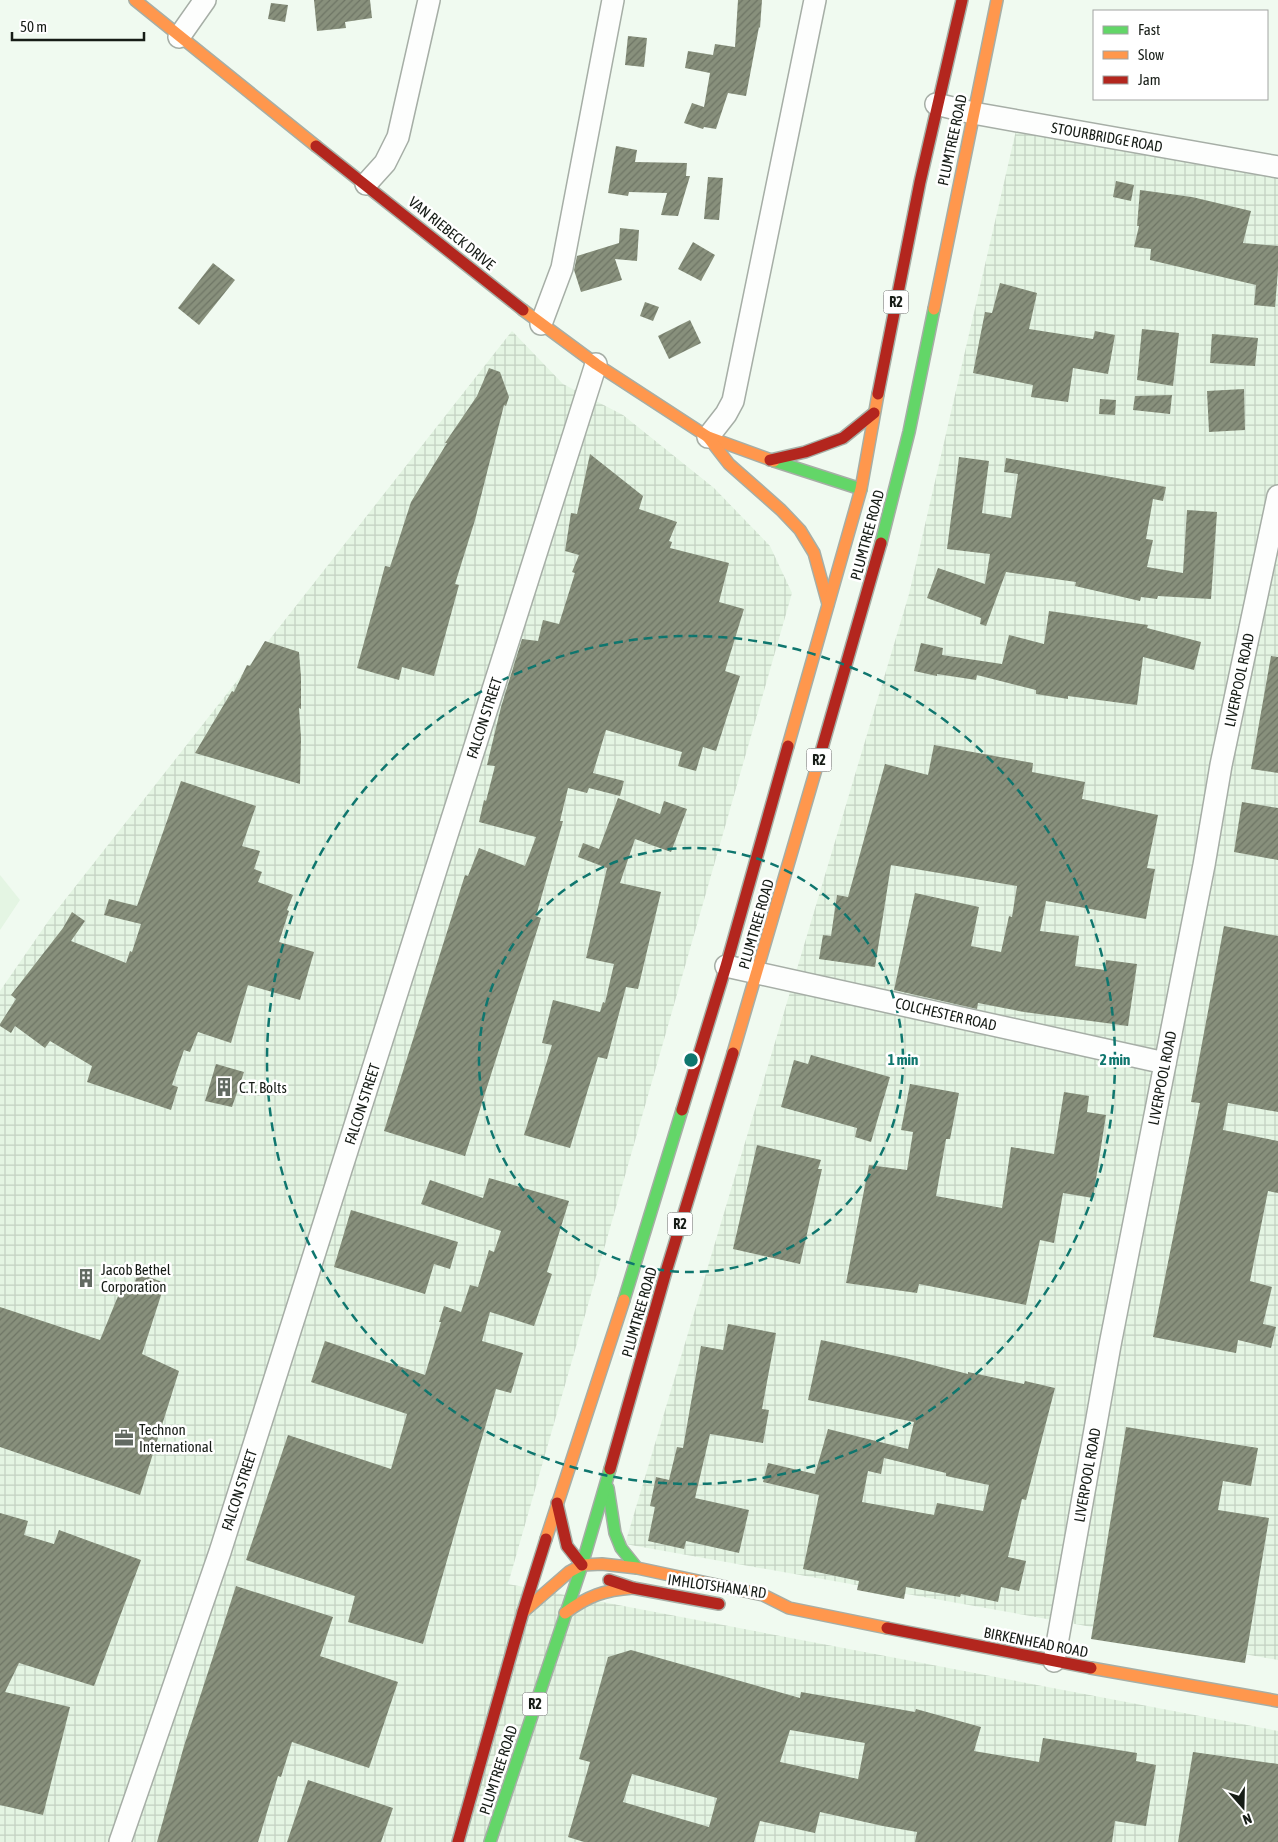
<svg xmlns="http://www.w3.org/2000/svg" width="1278" height="1842" font-family="'Asap Condensed',sans-serif">
<style>
.built{fill:#e4f5e3}
.industrial{fill:url(#industrial-grid)}
.building{fill:url(#building-hatch);fill-rule:evenodd}
.lines{fill:none;stroke-linecap:round;stroke-linejoin:round}
.street-casing{stroke:#a6aea6;stroke-width:24}
.fast-casing{stroke:#a6aea6;stroke-width:14}
.slow-casing{stroke:#a6aea6;stroke-width:14}
.jam-casing{stroke:#a6aea6;stroke-width:14}
.street{stroke:#fdfefd;stroke-width:21}
.fast{stroke:#63d668;stroke-width:11}
.slow{stroke:#ff974d;stroke-width:11}
.jam{stroke:#b3261e;stroke-width:11}
.ring{fill:none;stroke:#0f766e;stroke-width:2.5;stroke-dasharray:9 6}
.labels{text-anchor:middle;dominant-baseline:central;stroke-width:5;stroke-linejoin:round;paint-order:stroke}
.shield{fill:#fff;stroke:#5c605c;stroke-width:1}
.shield-label{font-size:14px;font-weight:bold;fill:#161c16}
.street-label{font-size:15px;fill:#161c16;stroke:#fff}
.poi-label{font-size:15px;fill:#161c16;stroke:#fff;text-anchor:start}
.centre{fill:#0f766e;stroke:#fff;stroke-width:2.5}
.ring-label{font-size:15px;text-anchor:middle;font-weight:bold;fill:#0f766e;stroke:#fff;stroke-width:5;stroke-linejoin:round;paint-order:stroke}
</style>
<defs>
<pattern id="industrial-grid" width="8" height="8" patternUnits="userSpaceOnUse" patternTransform="scale(1.25)"><rect width="8" height="8" fill="#e4f5e3"/><path d="M0 4h8M4 0v8" fill="none" stroke="#c3d1c2"/></pattern>
<pattern id="building-hatch" width="6" height="6" patternUnits="userSpaceOnUse" patternTransform="scale(1.25)"><rect width="6" height="6" fill="#88907c"/><path d="M-1 1l2-2M0 6l6-6M5 7l2-2" fill="none" stroke="#6e7565"/></pattern>
</defs>
<rect width="100%" height="100%" fill="#f0faf0"/>
<path class="built" d="M0 875 20 900 0 930Z"/>
<g class="industrial">
<path d="M1017 126 1278 173V1660L625 1544 909 594Z"/>
<path d="M512 331 563 384 623 415 714 488 770 546 792 593 508 1584 1278 1731V1842H0V991L49 920Z"/>
</g>
<g class="building">
<path d="M314 0H370L372 18 345 22 346 28 317 31Z"/>
<path d="M738 0H762L760 28 759 27 746 96 728 93 716 129 704 127 703 129 684 123 692 103 704 107 710 73 685 68 688 51 713 55 715 44 735 47Z"/>
<path d="M271 3 288 5 285 22 268 19Z"/>
<path d="M628 36 647 38 644 67 625 65Z"/>
<path d="M616 146 637 150 635 162 687 163 686 176H690L678 216 661 215 667 193 629 192 628 196 608 193Z"/>
<path d="M708 177 723 178 719 220 704 219Z"/>
<path d="M1116 181 1134 185 1131 201 1113 197Z"/>
<path d="M1140 190 1192 197 1251 211 1243 243 1278 246V270L1275 307 1254 305 1256 285 1150 260 1151 249 1134 247 1139 226H1137Z"/>
<path d="M620 228 639 230 637 261 615 259 622 280 581 292 574 270 577 256 619 243Z"/>
<path d="M693 242 715 255 701 281 678 269Z"/>
<path d="M213 263 235 280 199 325 178 308Z"/>
<path d="M1000 283 1037 293 1029 329 1093 339 1095 331 1115 335 1108 374 1073 368 1068 402 1031 397 1033 385 973 373 985 312 992 313Z"/>
<path d="M645 302 659 307 653 321 640 316Z"/>
<path d="M690 320 701 343 669 359 658 336Z"/>
<path d="M1142 329 1179 333 1173 386 1137 380Z"/>
<path d="M1212 334 1258 338 1255 366 1210 363Z"/>
<path d="M489 368 500 372 509 397 506 406 504 405 475 520 455 584 459 585 434 676 402 667 399 680 357 668 385 566 390 567 411 502 447 443H445L477 396Z"/>
<path d="M1244 389 1245 430 1209 432 1207 391Z"/>
<path d="M1172 395 1170 414 1133 410 1135 396Z"/>
<path d="M1100 399 1116 400 1115 415 1099 414Z"/>
<path d="M590 454 643 496 639 509 677 522 669 541 672 542 670 548 729 563 719 602 744 609 725 671 740 676 716 751 703 747 696 771 678 766 682 752 606 730 593 773 624 781 620 796 589 788 587 793 568 788 560 821H563L536 916 541 918 465 1156 384 1131 465 875 468 876 479 848 525 866 536 837 479 822 484 800 486 801 495 766 487 765 501 707 522 639 538 641 543 620 559 624 575 573 572 572 579 555 565 551 571 513 577 514Z"/>
<path d="M959 457 989 461 982 513 1011 518 1018 474 1004 472 1006 458 1166 487 1163 501 1153 499 1146 539 1153 540 1147 567 1183 573 1187 510 1217 512 1211 599 1158 596 1157 599 1141 597 1140 601 1075 586 1076 582 1006 572 986 626 980 624 981 618 927 598 938 568 985 584 990 554 947 549Z"/>
<path d="M1049 611 1148 625 1147 628 1201 642 1194 670 1143 657 1137 705 1068 696V699L1036 694V690L977 675 976 680 937 674V676L914 671 921 643 943 648 942 655 1002 664 1009 635 1044 644Z"/>
<path d="M265 641 299 652 301 677V709L299 708 301 738 300 784 195 753 232 691 234 692 247 665 250 666Z"/>
<path d="M1271 656 1278 657V773L1251 769Z"/>
<path d="M934 745 1033 763 1032 772 1085 782 1082 799 1158 815 1147 868 1155 869 1146 919 1046 901 1040 931 1079 936 1075 966 1105 970 1106 960 1137 964 1128 1026 1024 1012 978 1003 977 1009 894 990 915 893 979 907 971 946 1001 952 1009 916 1012 917 1017 886 891 865 875 967 819 959 823 935 831 936 837 895 848 897 885 764 928 775Z"/>
<path d="M181 781 256 806 242 846 260 851 254 869 262 872 258 882 293 895 287 910 289 911 279 942 314 952 300 1000 248 985 231 1043 198 1032 190 1052 184 1050 172 1085 178 1087 171 1110 87 1082 92 1066 50 1041 45 1048 15 1026 11 1033 0 1026V1024L16 999 11 995 63 928 72 912 85 921 71 941 126 963 130 951 132 952 141 924 104 915 109 899 137 906Z"/>
<path d="M618 798 660 814 664 801 687 809 671 852 635 839 620 883 661 892 638 989 626 987 607 1059 598 1057 570 1148 524 1135 552 1045 542 1043 553 1000 600 1012 603 1002 605 1003 614 964 586 958 607 868 578 857 583 843 599 849Z"/>
<path d="M1242 802 1278 808V860L1234 852Z"/>
<path d="M1224 926 1278 936V1112L1228 1103 1223 1130 1278 1141V1193L1268 1191 1250 1281 1272 1287 1263 1324 1276 1327 1271 1348 1238 1340 1236 1353 1153 1337 1200 1103 1191 1102Z"/>
<path d="M811 1055 890 1077 871 1142 855 1137 857 1128 781 1107 794 1060 808 1064Z"/>
<path d="M216 1064 244 1072 232 1107 205 1101Z"/>
<path d="M910 1084 959 1093 950 1139H946L936 1196 1002 1208 1011 1147 1054 1154 1064 1092 1089 1096 1087 1112 1106 1115 1093 1198 1063 1193 1054 1243 1040 1240 1026 1305 919 1284 917 1293 846 1283 869 1165 907 1170 913 1132 901 1130Z"/>
<path d="M757 1145 821 1160 818 1169H822L800 1264 733 1249Z"/>
<path d="M489 1178 569 1201 547 1272 552 1274 534 1326 490 1312 482 1341 523 1353 511 1393 496 1389 423 1644 348 1622 355 1596 246 1560 288 1435 391 1469 407 1414 311 1382 325 1341 425 1375 441 1322H439L444 1306 461 1312 470 1285 478 1287 489 1250 494 1252 501 1231 421 1204 430 1180 483 1198Z"/>
<path d="M351 1210 458 1242 450 1269 434 1264 425 1294 334 1267Z"/>
<path d="M138 1273 165 1283 142 1354 179 1371 140 1495 0 1447V1307L100 1340 123 1284 133 1287Z"/>
<path d="M728 1324 776 1333 762 1409 769 1410 763 1443 710 1434 695 1498 749 1510 739 1553 686 1541 684 1549 648 1541 655 1507 650 1506 656 1477 669 1480 677 1447 683 1448 701 1346 723 1350Z"/>
<path d="M821 1340 905 1358 968 1374V1372L1024 1384 1025 1381 1055 1388 1026 1500 1022 1499 1008 1557 1026 1561 1019 1591 1001 1587 998 1602 961 1594 960 1597 906 1587 904 1599 857 1590 859 1581 803 1569 819 1495 763 1482 768 1463 815 1474 828 1429 908 1449 914 1422 808 1400ZM884 1458 946 1473V1476L989 1485 983 1511 937 1503 934 1515 862 1502 868 1471 881 1474Z"/>
<path d="M1126 1427 1258 1448 1251 1486 1223 1481 1218 1510 1269 1518 1245 1663 1091 1639Z"/>
<path d="M0 1513 28 1521 24 1535 54 1544 59 1530 141 1560 94 1686 19 1663 5 1692 70 1707 43 1815 0 1805Z"/>
<path d="M236 1586 333 1617 320 1656 398 1682 369 1768 292 1742 281 1777 278 1776 258 1842H157L184 1746Z"/>
<path d="M631 1650 800 1698 801 1692 915 1712 916 1709 981 1727 974 1751 1039 1762 1043 1738 1137 1753 1136 1761 1156 1765 1146 1826 1115 1821 1112 1842H915L917 1832 883 1826 820 1812 815 1833 760 1821 754 1842H584L568 1837 590 1762 579 1759 608 1657ZM790 1730 865 1743 858 1779 780 1762ZM632 1774 717 1798 709 1827 623 1802Z"/>
<path d="M1193 1752 1278 1764V1842H1178Z"/>
<path d="M308 1780 393 1808 381 1842H287Z"/>
</g>
<g class="lines">
<g class="street-casing">
<g id="street">
<path d="M179 37 205 0"/>
<path d="M936 104 973 113 1278 167"/>
<path d="M366 184 385 163 398 137 429 0"/>
<path d="M541 324 562 268 613 0"/>
<path d="M708 437 726 414 733 401 815 0"/>
<path d="M726 966 1165 1063"/>
<path d="M1054 1661 1110 1345 1204 865 1221 765 1278 496"/>
<path d="M120 1842 220 1552 596 364"/>
</g>
</g>
<g class="fast-casing">
<g id="fast">
<path d="M774 461 861 489"/>
<path d="M881 543 909 432 934 309"/>
<path d="M624 1300 682 1110"/>
<path d="M608 1488 615 1533 621 1548 637 1568"/>
<path d="M490 1842 582 1565 610 1469"/>
</g>
</g>
<g class="slow-casing">
<g id="slow">
<path d="M135 0 316 146"/>
<path d="M934 309 997 0"/>
<path d="M523 310 596 364 708 437 774 461"/>
<path d="M708 437 729 464 781 510 800 530 814 553 828 604"/>
<path d="M788 746 861 489 878 394"/>
<path d="M733 1053 819 759"/>
<path d="M546 1539 624 1300"/>
<path d="M582 1565 602 1564 637 1568 763 1595 789 1608 887 1628"/>
<path d="M523 1612 569 1572 582 1565"/>
<path d="M565 1613C588 1596 604 1590 633 1588"/>
<path d="M1091 1668 1278 1701"/>
</g>
</g>
<g class="jam-casing">
<g id="jam">
<path d="M316 146 523 310"/>
<path d="M878 394 920 182 962 0"/>
<path d="M770 460 805 452 843 438 874 413"/>
<path d="M819 759 881 543"/>
<path d="M682 1110 726 966 788 746"/>
<path d="M610 1469 665 1275 733 1053"/>
<path d="M557 1503 567 1546 582 1565"/>
<path d="M609 1580 633 1588 719 1604"/>
<path d="M887 1628 1091 1668"/>
<path d="M458 1842 523 1612 546 1539"/>
</g>
</g>
<use href="#street" class="street"/>
<use href="#fast" class="fast"/>
<use href="#slow" class="slow"/>
<use href="#jam" class="jam"/>
</g>
<g class="ring">
<circle cx="691" cy="1060" r="212"/>
<circle cx="691" cy="1060" r="424"/>
</g>
<defs>
<g id="building-bare" transform="scale(1.5)"><path d="M-4-6H4V6H1V3H-1V6H-4ZM-2.5-4.3h1.7v1.8h-1.7ZM.8-4.3h1.7v1.8H.8ZM-2.5-1h1.7V.8h-1.7ZM.8-1h1.7V.8H.8Z" fill="#626a62" stroke="#fff" stroke-width="2.5" paint-order="stroke"/></g>
<g id="office-bare" transform="scale(1.5)"><path d="M-6-3h4V-5.5h4V-3h4V5H-6ZM-1-4.5V-3h2v-1.5ZM-6 0V1H6V0Z" fill="#626a62" stroke="#fff" stroke-width="2.5" paint-order="stroke"/></g>
</defs>
<g fill-rule="evenodd">
<use href="#building-bare" x="224" y="1087"/>
<use href="#building-bare" x="86" y="1278"/>
<use href="#office-bare" x="124" y="1438"/>
</g>
<g class="labels">
<g class="shield">
<rect x="883.5" y="290.5" width="25" height="23" rx="4"/>
<rect x="806.5" y="748.5" width="25" height="23" rx="4"/>
<rect x="667.5" y="1212.5" width="25" height="23" rx="4"/>
<rect x="522.5" y="1692.5" width="25" height="23" rx="4"/>
</g>
<g class="shield-label">
<text x="896" y="302">R2</text>
<text x="819" y="760">R2</text>
<text x="680" y="1224">R2</text>
<text x="535" y="1704">R2</text>
</g>
<g class="street-label">
<text transform="translate(1107 137) rotate(10)">STOURBRIDGE ROAD</text>
<text transform="translate(952 140) rotate(-78)">PLUMTREE ROAD</text>
<text transform="translate(452 233) rotate(39)">VAN RIEBECK DRIVE</text>
<text transform="translate(867 535) rotate(-75)">PLUMTREE ROAD</text>
<text transform="translate(1239 680) rotate(-78)">LIVERPOOL ROAD</text>
<text transform="translate(484 718) rotate(-72)">FALCON STREET</text>
<text transform="translate(756 924) rotate(-74)">PLUMTREE ROAD</text>
<text transform="translate(946 1014) rotate(13)">COLCHESTER ROAD</text>
<text transform="translate(1162 1078) rotate(-79)">LIVERPOOL ROAD</text>
<text transform="translate(362 1104) rotate(-72)">FALCON STREET</text>
<text transform="translate(639 1312) rotate(-74)">PLUMTREE ROAD</text>
<text transform="translate(1087 1475) rotate(-80)">LIVERPOOL ROAD</text>
<text transform="translate(239 1490) rotate(-72)">FALCON STREET</text>
<text transform="translate(717 1586) rotate(8)">IMHLOTSHANA RD</text>
<text transform="translate(1036 1642) rotate(11)">BIRKENHEAD ROAD</text>
<text transform="translate(498 1770) rotate(-72)">PLUMTREE ROAD</text>
</g>
<g class="poi-label">
<text x="239" y="1087">C.T. Bolts</text>
<text x="101" y="1269">Jacob Bethel<tspan x="101" dy="17">Corporation</tspan></text>
<text x="139" y="1429">Technon<tspan x="139" dy="17">International</tspan></text>
</g>
</g>
<circle cx="691" cy="1060" r="8" class="centre"/>
<g class="ring-label">
<text x="903" y="1065">1 min</text>
<text x="1115" y="1065">2 min</text>
</g>
<rect x="1093" y="10" width="175" height="90" fill="#ffffff" stroke="#a2a4a2"/>
<rect x="1103" y="26" width="25" height="8" fill="#63d668" stroke="#a2a4a2"/>
<text x="1138" y="35" font-size="15" fill="#161c16">Fast</text>
<rect x="1103" y="51" width="25" height="8" fill="#ff974d" stroke="#a2a4a2"/>
<text x="1138" y="60" font-size="15" fill="#161c16">Slow</text>
<rect x="1103" y="76" width="25" height="8" fill="#b3261e" stroke="#a2a4a2"/>
<text x="1138" y="85" font-size="15" fill="#161c16">Jam</text>
<g transform="translate(1243 1807) rotate(160)" stroke="#ffffff" stroke-width="4" paint-order="stroke">
<path d="M0-4L9 19L0 12L-9 19Z" fill="#161c16"/>
<text y="-8" font-size="14" font-weight="bold" text-anchor="middle" fill="#161c16">N</text>
</g>
<path d="M12 32v8h132v-8" fill="none" stroke="#161c16" stroke-width="2.5"/>
<text x="20" y="32" font-size="15" fill="#161c16" stroke="#ffffff" stroke-width="4" paint-order="stroke">50 m</text>
</svg>
